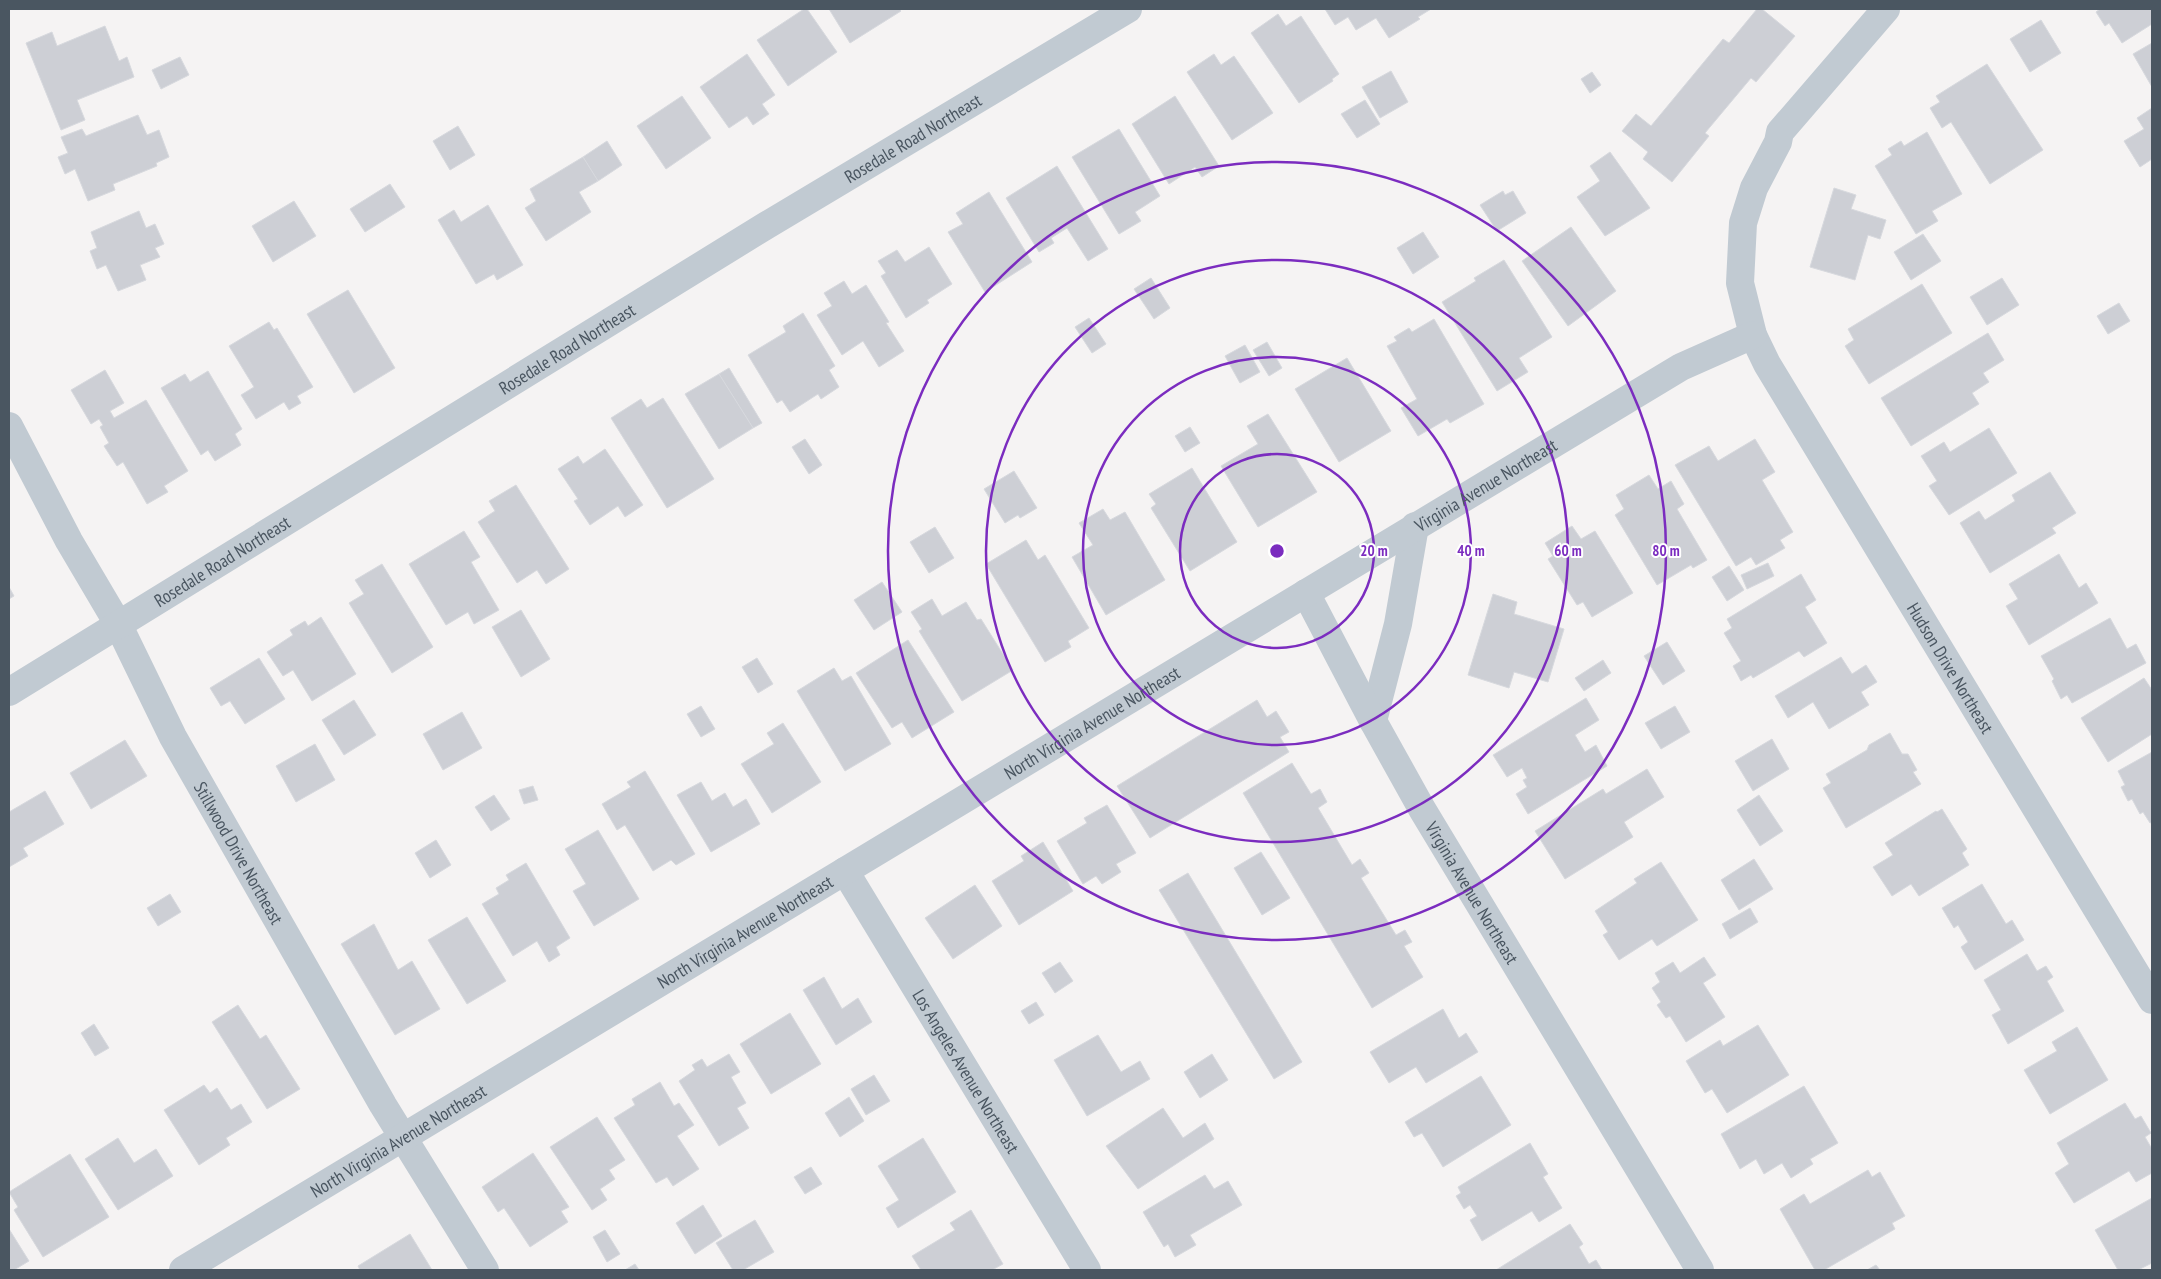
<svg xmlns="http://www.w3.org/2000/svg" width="2161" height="1279" font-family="'PT Sans Narrow',sans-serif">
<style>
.building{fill:#cdcfd5;stroke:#d7d9de}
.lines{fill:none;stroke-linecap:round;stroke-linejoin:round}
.minor{stroke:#c1cad2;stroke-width:28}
.ring{fill:none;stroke:#7b2cbf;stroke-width:2.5}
.labels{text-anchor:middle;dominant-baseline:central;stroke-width:4;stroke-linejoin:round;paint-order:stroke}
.street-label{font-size:18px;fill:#4a5661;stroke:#fff}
.centre{fill:#7b2cbf;stroke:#fff;stroke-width:2.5}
.ring-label{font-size:15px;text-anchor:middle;font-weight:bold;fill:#7b2cbf;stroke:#fff;stroke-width:4;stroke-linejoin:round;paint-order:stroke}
</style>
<rect width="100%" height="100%" fill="#f5f3f3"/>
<g class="building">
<path d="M804 9H807L837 52 788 86 757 40Z"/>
<path d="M829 9H899L901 11 850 43Z"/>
<path d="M1325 9H1431L1418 17 1420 19 1389 38 1376 18 1356 30 1348 17 1335 25Z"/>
<path d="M1757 9H1762L1795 36 1756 82 1751 78 1705 133 1709 136 1672 182 1643 159 1648 152 1622 131 1636 114 1651 126 1723 39 1729 43Z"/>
<path d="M2100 9H2152V24L2122 43 2109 23 2105 26 2096 12Z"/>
<path d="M1278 14 1286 26 1301 16 1339 74 1332 79 1333 81 1299 103 1251 33Z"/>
<path d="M2041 20 2061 53 2030 72 2010 39Z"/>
<path d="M105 26 119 61 127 57 134 77 77 100 85 120 61 130 26 43 52 32 57 46Z"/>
<path d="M2152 43V87L2133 54Z"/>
<path d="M747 54 775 95 762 104 769 114 753 125 747 116 729 128 700 87Z"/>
<path d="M1214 54 1221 65 1234 56 1273 113 1232 140 1187 72Z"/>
<path d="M180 57 189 75 161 89 152 70Z"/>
<path d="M1987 64 2043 150 1990 184 1951 122 1942 128 1930 108 1940 102 1936 96Z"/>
<path d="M1391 71 1408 102 1380 118 1362 87Z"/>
<path d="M1592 72 1601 85 1590 93 1581 79Z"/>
<path d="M682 96 711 138 666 169 637 126Z"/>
<path d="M1175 96 1219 166 1202 177 1195 167 1169 184 1132 124Z"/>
<path d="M1365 100 1380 124 1357 138 1341 114Z"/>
<path d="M2152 108V159L2140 167 2124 141 2144 129 2137 118Z"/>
<path d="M138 115 147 135 159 130 169 157 156 163 157 166 113 184 115 190 88 201 75 169 65 174 58 157 68 153 61 137 82 129 86 136Z"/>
<path d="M458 126 475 155 450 170 433 141Z"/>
<path d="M1119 129 1160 196 1135 212 1141 221 1119 234 1072 157Z"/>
<path d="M1927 132 1962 194 1932 211 1938 221 1916 234 1875 166 1892 155 1888 149 1901 141 1904 146Z"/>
<path d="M607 141 622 165 598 181 583 157Z"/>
<path d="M1610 152 1650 208 1605 236 1577 197 1600 181 1590 166Z"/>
<path d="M583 157 598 181 579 192 591 212 546 241 525 208 536 201 530 189Z"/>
<path d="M1057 166 1108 249 1088 261 1067 228 1051 238 1054 243 1039 252 1006 198Z"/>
<path d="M390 184 405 207 365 232 350 209Z"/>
<path d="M1834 188 1856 195 1851 209 1886 220 1880 239 1868 235 1855 280 1810 267Z"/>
<path d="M1503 191 1505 195 1513 191 1526 213 1497 231 1480 205Z"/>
<path d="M989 192 1032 262 985 292 948 232 963 224 956 213Z"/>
<path d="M294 201 316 236 273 262 252 226Z"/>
<path d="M488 205 523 265 497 280 494 274 476 284 438 220 454 210 461 222Z"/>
<path d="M139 211 146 228 155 224 164 244 155 248 160 257 140 265 146 280 118 291 106 265 97 269 90 251 97 248 91 232Z"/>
<path d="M1571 227 1616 291 1568 326 1522 261Z"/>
<path d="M1423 232 1439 257 1413 274 1397 248Z"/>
<path d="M1923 234 1941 261 1911 280 1894 252Z"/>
<path d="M929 247 952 284 927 300 929 303 906 318 881 276 886 273 878 261 897 250 905 262Z"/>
<path d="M1504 260 1552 337 1519 358 1528 372 1497 391 1442 302 1476 281 1474 278Z"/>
<path d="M1151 278 1170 308 1154 319 1134 289Z"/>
<path d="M2002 278 2019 305 1987 325 1970 297Z"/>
<path d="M844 281 852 294 866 285 889 322 886 323 904 351 879 367 863 341 842 355 817 315 832 306 824 293Z"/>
<path d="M1922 284 1952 333 1869 384 1845 346 1854 340 1848 329Z"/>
<path d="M348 290 395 368 354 393 307 314Z"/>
<path d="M2119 303 2130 321 2108 334 2097 316Z"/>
<path d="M803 313 835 366 829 370 839 387 821 399 818 394 790 412 782 400 777 403 748 355 786 332 783 326Z"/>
<path d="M1089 318 1106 344 1092 353 1075 327Z"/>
<path d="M1434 319 1484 404 1450 423 1447 419 1418 436 1401 408 1417 399 1387 346 1397 341 1394 337 1409 328 1412 332Z"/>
<path d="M269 322 274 330 277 328 313 387 297 396 301 403 289 410 284 402 256 419 241 395 254 387 229 346Z"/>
<path d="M1988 333 2004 360 1983 373 1989 382 1972 393 1979 404 1911 446 1881 398Z"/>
<path d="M1267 342 1282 368 1269 376 1253 350Z"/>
<path d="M1245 345 1260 372 1240 383 1225 356Z"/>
<path d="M1347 358 1391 431 1339 462 1295 389Z"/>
<path d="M729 368 762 423 753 428 719 374Z"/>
<path d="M105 370 124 403 110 411 114 418 146 400 188 471 164 486 168 492 147 504 123 462 117 466 104 446 109 443 100 427 103 425 99 419 91 424 71 390Z"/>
<path d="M208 371 242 429 235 434 241 445 215 461 208 450 201 455 161 388 185 374 190 382Z"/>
<path d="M719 374 753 428 719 449 685 394Z"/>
<path d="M663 398 714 479 667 508 611 418 641 399 647 408Z"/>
<path d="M1268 414 1317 492 1258 527 1221 466 1258 444 1247 426Z"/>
<path d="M1190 427 1200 443 1185 452 1175 436Z"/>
<path d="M1989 428 2017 473 1949 515 1929 486 1937 481 1921 456 1944 442 1950 452Z"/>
<path d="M805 439 822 465 809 474 792 447Z"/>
<path d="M1755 439 1775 472 1762 480 1793 532 1780 540 1785 548 1756 565 1751 557 1736 566 1675 465 1709 446 1718 461Z"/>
<path d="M605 449 643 505 625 517 618 506 590 525 574 501 578 499 558 469 578 456 583 464Z"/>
<path d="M1192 468 1237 542 1190 571 1151 508 1156 504 1149 494Z"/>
<path d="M1014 471 1037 508 1020 518 1018 515 1005 523 984 489Z"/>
<path d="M2050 472 2076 513 2052 528 2056 533 1990 573 1960 523 1979 511 1985 520 2015 501 2012 495Z"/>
<path d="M1649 475 1658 489 1671 481 1684 504 1677 509 1707 560 1693 568 1691 565 1657 585 1615 515 1624 509 1616 495Z"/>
<path d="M516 485 569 569 546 584 537 570 517 583 478 522 495 511 489 501Z"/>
<path d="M1103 509 1110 520 1125 512 1165 580 1106 615 1072 557 1093 545 1079 523Z"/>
<path d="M1572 526 1581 539 1595 531 1633 593 1592 617 1583 602 1577 605 1548 559 1553 556 1545 543Z"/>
<path d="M935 527 954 558 929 573 910 542Z"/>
<path d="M464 531 480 557 471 562 499 610 474 624 468 612 446 625 409 564Z"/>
<path d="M1026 540 1038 560 1045 555 1089 628 1068 641 1071 647 1045 662 986 564Z"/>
<path d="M2059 554 2079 588 2086 583 2098 603 2029 645 2006 606 2018 599 2009 584Z"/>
<path d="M1768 563 1774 576 1747 589 1741 575Z"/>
<path d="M382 564 433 647 392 673 349 603 364 594 355 580Z"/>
<path d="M1729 566 1744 590 1727 601 1712 577Z"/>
<path d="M1801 574 1816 600 1805 607 1827 643 1804 657 1799 651 1753 678 1751 675 1741 681 1733 666 1741 661 1724 633 1732 628 1727 619Z"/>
<path d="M882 582 902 612 874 630 854 600Z"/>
<path d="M9 587 14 596 9 599Z"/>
<path d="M1493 594 1517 602 1514 614 1564 629 1548 682 1514 672 1509 688 1468 675Z"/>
<path d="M932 599 942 616 966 602 977 620 981 619 1013 670 962 701 919 631 922 629 911 612Z"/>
<path d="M521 610 550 659 521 677 492 627Z"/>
<path d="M321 617 356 674 312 701 293 670 283 676 267 652 293 635 290 630 305 621 308 626Z"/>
<path d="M2110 618 2127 649 2136 644 2146 663 2072 703 2067 695 2061 699 2052 681 2054 679 2041 656Z"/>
<path d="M908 640 954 712 912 738 902 722 892 728 856 673Z"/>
<path d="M1667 642 1685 671 1663 685 1644 656Z"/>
<path d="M1841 657 1852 674 1866 665 1877 682 1861 692 1869 705 1829 729 1813 702 1788 718 1775 696Z"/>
<path d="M259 658 285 699 245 724 230 701 221 706 210 688Z"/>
<path d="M757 658 773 684 758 693 742 667Z"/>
<path d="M1603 660 1611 673 1584 691 1575 678Z"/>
<path d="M834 668 842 681 851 676 891 744 845 771 797 691Z"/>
<path d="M2144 678 2152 690V734L2108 762 2081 718Z"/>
<path d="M1586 698 1599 720 1575 735 1585 752 1596 745 1607 766 1528 814 1516 794 1527 787 1523 780 1527 778 1522 768 1507 777 1493 755Z"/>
<path d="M354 700 376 735 344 755 322 720Z"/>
<path d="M1257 700 1267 717 1276 711 1289 732 1280 737 1289 752 1150 838 1117 786Z"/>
<path d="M701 706 715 729 701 737 687 714Z"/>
<path d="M1675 706 1690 732 1661 749 1645 723Z"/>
<path d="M462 712 482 748 443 770 423 734Z"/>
<path d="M783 723 821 782 772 813 741 764 774 744 767 733Z"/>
<path d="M1890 733 1902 754H1908L1917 770 1913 772 1921 784 1846 828 1823 788 1831 783 1826 774 1867 750 1869 745Z"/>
<path d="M1772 739 1789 769 1753 791 1735 761Z"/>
<path d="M125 740 147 776 91 809 70 773Z"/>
<path d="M315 744 335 780 296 802 276 766Z"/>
<path d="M2152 752V822L2150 823 2143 812 2140 814 2132 799 2128 801 2121 787 2125 785 2118 771Z"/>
<path d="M1292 763 1311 794 1320 789 1327 802 1318 808 1352 865 1360 859 1369 873 1361 878 1396 935 1405 930 1412 942 1404 946 1423 977 1372 1008 1243 793Z"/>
<path d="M1647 769 1664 797 1624 822 1633 837 1565 879 1535 831 1603 789 1606 794Z"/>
<path d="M645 771 695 854 676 865 671 860 653 871 625 825 617 830 602 804 631 787 627 782Z"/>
<path d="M701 782 712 801 725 793 733 807 746 799 760 824 711 852 677 795Z"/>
<path d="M533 786 538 800 524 804 519 790Z"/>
<path d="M45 791 64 824 23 848 28 856 9 867V812Z"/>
<path d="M494 795 510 819 491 831 475 807Z"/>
<path d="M1759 795 1783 831 1760 846 1737 810Z"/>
<path d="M1107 805 1136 853 1116 864 1121 872 1102 884 1096 876 1083 884 1057 841 1087 823 1084 818Z"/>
<path d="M1942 809 1967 849 1962 853 1969 865 1919 896 1911 884 1892 896 1873 867 1893 855 1885 843 1936 811 1937 812Z"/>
<path d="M598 830 639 899 594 926 573 891 586 884 565 849Z"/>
<path d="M436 840 451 865 430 878 415 853Z"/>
<path d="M1043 842 1073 891 1019 925 992 881 1024 861 1021 856Z"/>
<path d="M1261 852 1290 898 1262 915 1234 868Z"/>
<path d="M1754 859 1773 889 1739 910 1721 880Z"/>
<path d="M1661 862 1698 920 1657 946 1652 939 1619 960 1603 935 1608 932 1595 911 1637 883 1634 879Z"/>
<path d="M526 863 570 938 556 947 560 955 549 962 537 941 513 956 482 904 499 894 496 888 509 880 506 875Z"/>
<path d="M1188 873 1302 1062 1274 1079 1159 890Z"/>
<path d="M1982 884 2006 924 2012 920 2024 940 1975 970 1961 947 1968 942 1958 925 1954 928 1942 908Z"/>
<path d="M975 885 1002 926 953 959 925 918Z"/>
<path d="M170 894 181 912 158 926 147 908Z"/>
<path d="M1750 908 1758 922 1730 939 1722 924Z"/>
<path d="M467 917 506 981 467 1004 428 940Z"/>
<path d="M374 924 398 970 412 961 440 1009 395 1035 341 944Z"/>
<path d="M2027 954 2037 971 2046 966 2053 977 2047 981 2064 1011 2008 1044 1992 1015 2001 1010 1984 980Z"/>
<path d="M1704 957 1716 975 1703 983 1725 1017 1686 1042 1670 1016 1666 1018 1657 1005 1661 1002 1652 988 1660 982 1655 973 1673 962 1680 973Z"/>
<path d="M1060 962 1073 981 1055 993 1042 973Z"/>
<path d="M824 977 842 1009 858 998 872 1022 836 1045 803 990Z"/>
<path d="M1036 1002 1044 1015 1029 1024 1021 1011Z"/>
<path d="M238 1005 260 1039 266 1035 300 1089 267 1109 212 1022Z"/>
<path d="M1443 1009 1459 1038 1466 1033 1478 1052 1426 1083 1416 1067 1389 1083 1370 1052Z"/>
<path d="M790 1013 821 1064 771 1094 740 1044Z"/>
<path d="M94 1024 109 1048 95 1056 81 1033Z"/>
<path d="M1758 1025 1789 1075 1727 1113 1712 1089 1705 1093 1686 1061 1720 1040 1723 1046Z"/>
<path d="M2077 1027 2108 1080 2050 1114 2024 1070 2057 1051 2052 1042Z"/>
<path d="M1098 1035 1121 1072 1140 1061 1150 1079 1087 1116 1054 1060Z"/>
<path d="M729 1054 740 1072 731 1077 746 1103 737 1108 749 1128 719 1146 679 1081 695 1070 692 1065 702 1059 707 1067Z"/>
<path d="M1212 1054 1228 1080 1200 1098 1184 1072Z"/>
<path d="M874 1075 890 1101 866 1115 851 1089Z"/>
<path d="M1481 1076 1511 1125 1443 1167 1422 1133 1414 1137 1405 1122Z"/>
<path d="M660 1082 674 1106 679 1103 694 1125 677 1136 699 1169 673 1186 667 1177 656 1183 614 1118 635 1105 632 1099Z"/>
<path d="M204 1085 210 1093 217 1088 231 1110 241 1104 252 1122 226 1138 230 1145 199 1165 164 1110Z"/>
<path d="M1804 1086 1838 1143 1810 1159 1813 1164 1791 1178 1782 1163 1764 1174 1756 1159 1740 1169 1721 1134Z"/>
<path d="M849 1097 864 1121 840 1137 825 1113Z"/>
<path d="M2125 1103 2135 1119 2141 1116 2151 1133 2145 1137 2152 1149V1173L2136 1182 2129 1171 2074 1203 2055 1173 2069 1164 2057 1143Z"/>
<path d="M1163 1108 1183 1138 1205 1123 1214 1139 1138 1189 1106 1146Z"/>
<path d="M597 1117 625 1160 609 1170 615 1179 600 1189 607 1200 592 1210 550 1147Z"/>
<path d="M118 1138 134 1163 156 1149 173 1176 118 1210 85 1159Z"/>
<path d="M923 1138 956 1192 898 1228 886 1208 899 1200 878 1166Z"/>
<path d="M1530 1143 1548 1174 1543 1177 1562 1208 1539 1222 1532 1211 1482 1241 1470 1220 1477 1216 1470 1205 1464 1209 1456 1196 1461 1193 1458 1187Z"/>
<path d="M533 1153 569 1207 561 1211 568 1222 530 1247 504 1208 498 1212 482 1187Z"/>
<path d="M70 1154 109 1217 43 1257 14 1210 18 1207 9 1192Z"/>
<path d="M811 1167 822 1184 805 1194 794 1177Z"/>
<path d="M1868 1170 1872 1177 1880 1172 1905 1216 1892 1223 1895 1229 1824 1270H1815L1780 1209 1804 1194 1810 1204Z"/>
<path d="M1205 1175 1214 1189 1228 1181 1242 1205 1190 1235 1196 1245 1175 1257 1168 1244 1164 1247 1143 1212Z"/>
<path d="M2152 1198V1263L2138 1270H2118L2095 1230Z"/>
<path d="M703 1205 722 1236 695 1254 676 1223Z"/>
<path d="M971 1210 1003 1264 992 1270H921L912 1256 955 1230 950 1223Z"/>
<path d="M755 1220 774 1252 743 1270H733L716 1243Z"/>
<path d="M1570 1224 1583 1244 1579 1247 1589 1264 1596 1260 1602 1270H1496Z"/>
<path d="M9 1229 29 1261 14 1270H9Z"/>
<path d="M605 1230 620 1254 607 1262 593 1237Z"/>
<path d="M410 1234 432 1270H360L358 1266Z"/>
<path d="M635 1264 639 1270H625Z"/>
<path d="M1876 1265 1880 1270H1867Z"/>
</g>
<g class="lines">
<g class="minor">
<path id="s1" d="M1886 9 1780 132 1778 142 1754 188 1743 223 1740 283 1753 335 1767 364 2152 1000"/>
<path id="s2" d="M9 426 69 541 118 624 173 737 383 1105 485 1270"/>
<path id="s3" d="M1415 526 1398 624 1373 721 1422 809 1700 1270"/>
<path d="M1306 593 1373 721"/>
<path id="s4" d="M9 692 767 225 1128 9"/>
<path id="s5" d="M845 871 1087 1270"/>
<path id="s6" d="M183 1270 1681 367 1753 335"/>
</g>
</g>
<g class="ring">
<circle cx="1277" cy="551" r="97"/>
<circle cx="1277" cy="551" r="194"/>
<circle cx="1277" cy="551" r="291"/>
<circle cx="1277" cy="551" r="389"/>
</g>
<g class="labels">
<g class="street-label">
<text stroke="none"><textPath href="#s4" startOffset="1060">Rosedale Road Northeast</textPath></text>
<text stroke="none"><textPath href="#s4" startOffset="655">Rosedale Road Northeast</textPath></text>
<text stroke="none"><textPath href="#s6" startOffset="1521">Virginia Avenue Northeast</textPath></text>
<text stroke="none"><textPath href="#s4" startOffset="250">Rosedale Road Northeast</textPath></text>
<text stroke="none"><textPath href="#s1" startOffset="762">Hudson Drive Northeast</textPath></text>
<text stroke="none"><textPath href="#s6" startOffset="1061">North Virginia Avenue Northeast</textPath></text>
<text stroke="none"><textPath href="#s2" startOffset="485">Stillwood Drive Northeast</textPath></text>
<text stroke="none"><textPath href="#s3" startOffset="398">Virginia Avenue Northeast</textPath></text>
<text stroke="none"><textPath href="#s6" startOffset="656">North Virginia Avenue Northeast</textPath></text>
<text stroke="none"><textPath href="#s5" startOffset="234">Los Angeles Avenue Northeast</textPath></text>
<text stroke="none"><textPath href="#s6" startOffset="251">North Virginia Avenue Northeast</textPath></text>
</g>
</g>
<circle cx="1277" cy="551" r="8" class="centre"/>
<g class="ring-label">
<text x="1374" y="556">20 m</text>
<text x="1471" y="556">40 m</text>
<text x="1568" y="556">60 m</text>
<text x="1666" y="556">80 m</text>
</g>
<rect width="2161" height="1279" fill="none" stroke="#4a5661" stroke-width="20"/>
</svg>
